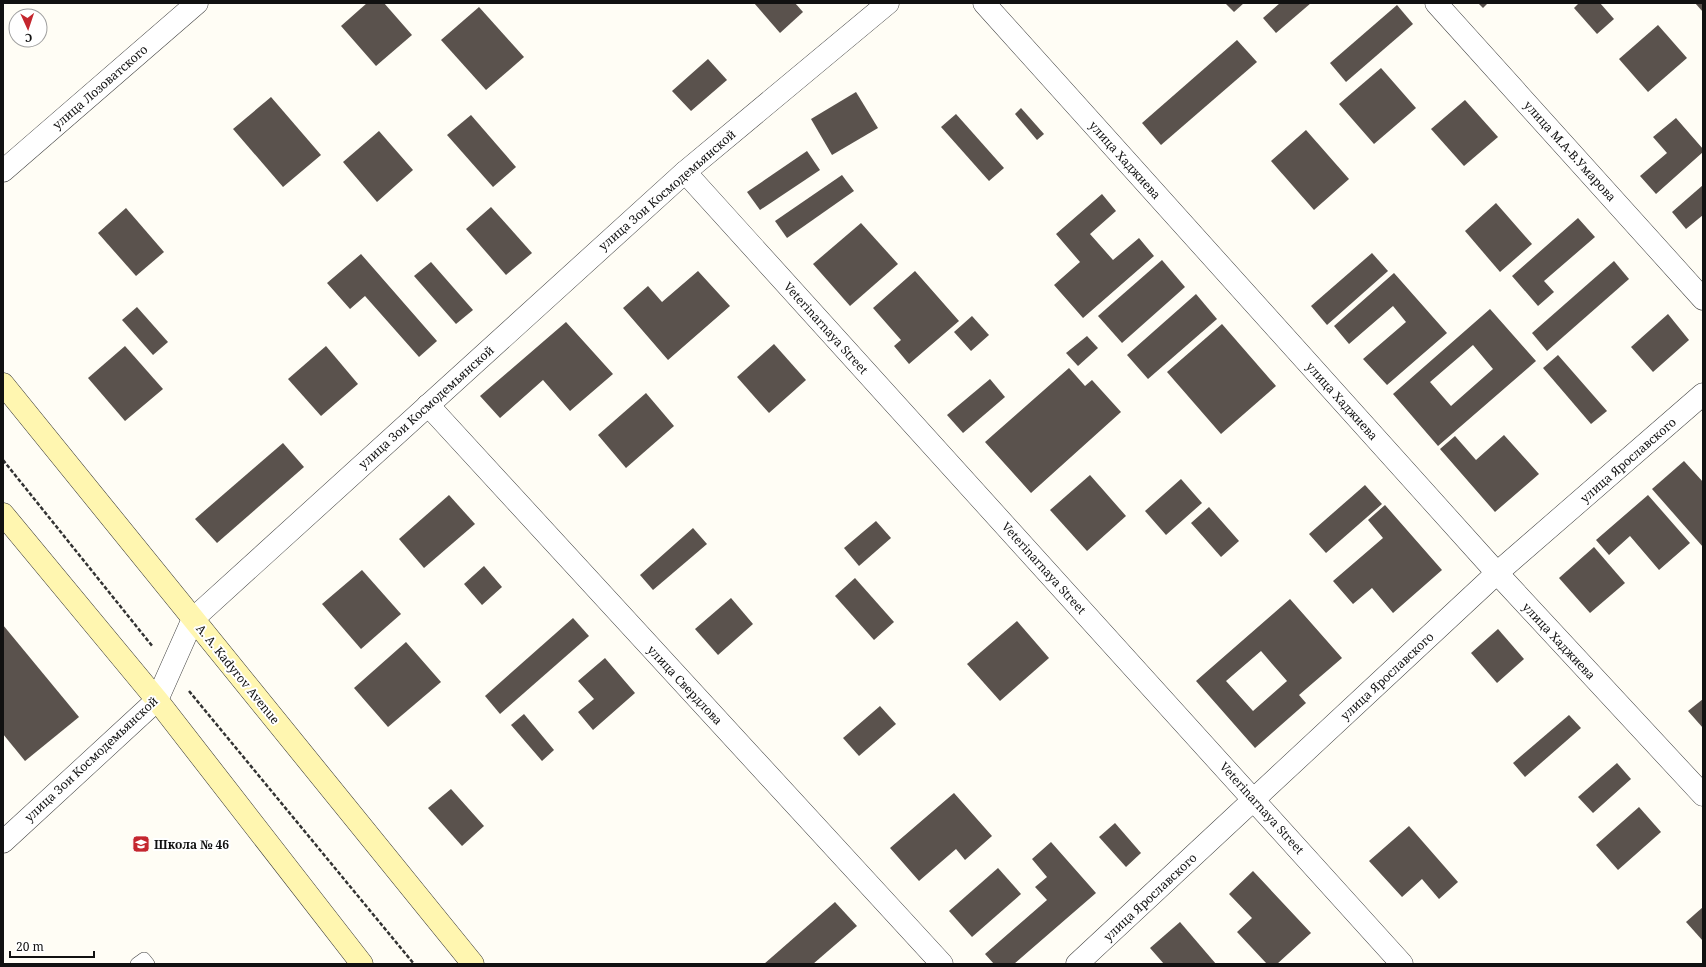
<svg xmlns="http://www.w3.org/2000/svg" width="1706" height="967" font-family="'Noto Serif',serif">
<style>
.building{fill:#5a524d;fill-rule:evenodd}
.lines{fill:none;stroke-linecap:round;stroke-linejoin:round}
.lane-casing{stroke:#444;stroke-width:14}
.street-casing{stroke:#444;stroke-width:23}
.secondary-casing{stroke:#333;stroke-width:23}
.path{stroke:#333;stroke-width:2.5;stroke-dasharray:4 2;stroke-linecap:butt}
.lane{stroke:#fff;stroke-width:13}
.street{stroke:#fff;stroke-width:22}
.secondary{stroke:#fff6b0;stroke-width:22}
.labels{text-anchor:middle;dominant-baseline:central;stroke-width:4;stroke-linejoin:round;paint-order:stroke}
.street-label{font-size:12px;fill:#111;stroke:#fff}
.poi-label{font-size:12px;font-weight:bold;fill:#111;stroke:#fff;text-anchor:start}
</style>
<rect width="100%" height="100%" fill="#fffdf5"/>
<g class="building">
<path d="M367 3H384L412 35 376 66 341 26Z"/>
<path d="M754 3H795L803 12 780 33Z"/>
<path d="M1225 3H1244L1234 12Z"/>
<path d="M1280 3H1311L1276 33 1263 18Z"/>
<path d="M1478 3H1488L1483 8Z"/>
<path d="M1579 3H1600L1614 19 1597 34 1574 8Z"/>
<path d="M1695 3H1703V12Z"/>
<path d="M1397 5 1413 24 1346 82 1330 63Z"/>
<path d="M479 7 524 57 486 90 441 40Z"/>
<path d="M1658 25 1687 58 1648 92 1619 59Z"/>
<path d="M1237 40 1257 62 1161 145 1142 123Z"/>
<path d="M708 59 727 80 691 111 672 91Z"/>
<path d="M1381 68 1416 108 1374 144 1339 104Z"/>
<path d="M856 92 878 128 832 155 811 119Z"/>
<path d="M271 97 321 155 283 187 233 129Z"/>
<path d="M1465 100 1498 137 1464 166 1431 129Z"/>
<path d="M1021 108 1044 134 1037 140 1015 114Z"/>
<path d="M956 114 1004 168 989 181 941 127Z"/>
<path d="M471 115 516 167 493 187 447 135Z"/>
<path d="M1676 118 1703 149V152L1656 194 1640 176 1667 153 1653 137Z"/>
<path d="M1306 130 1349 179 1314 210 1271 161Z"/>
<path d="M379 131 413 170 377 202 343 162Z"/>
<path d="M807 151 820 170 760 210 747 192Z"/>
<path d="M842 175 854 191 787 238 775 221Z"/>
<path d="M1703 185V215L1686 229 1672 212Z"/>
<path d="M1102 194 1116 211 1090 234 1113 260 1139 238 1154 256 1083 318 1054 285 1080 262 1056 234Z"/>
<path d="M1496 203 1532 244 1500 272 1465 231Z"/>
<path d="M491 207 532 253 506 275 466 229Z"/>
<path d="M126 208 164 252 136 276 98 233Z"/>
<path d="M1578 218 1595 237 1544 281 1554 292 1538 306 1512 276Z"/>
<path d="M861 223 898 264 850 306 813 264Z"/>
<path d="M1372 253 1388 271 1327 325 1311 306Z"/>
<path d="M361 254 437 341 419 357 365 296 350 309 327 283Z"/>
<path d="M1162 260 1185 287 1122 343 1098 316Z"/>
<path d="M1614 261 1629 279 1547 351 1532 333Z"/>
<path d="M431 262 473 310 456 324 414 276Z"/>
<path d="M698 271 730 306 668 360 623 308 648 286 662 302Z"/>
<path d="M915 271 959 321 909 364 894 346 901 340 873 308Z"/>
<path d="M1394 273 1447 333 1387 385 1363 359 1406 322 1393 306 1349 344 1334 326Z"/>
<path d="M1196 294 1217 319 1148 379 1127 355Z"/>
<path d="M137 307 168 342 153 355 122 320Z"/>
<path d="M1490 309 1536 361 1438 446 1393 394ZM1473 345 1493 369 1451 406 1430 382Z"/>
<path d="M1668 314 1689 340 1653 372 1631 347Z"/>
<path d="M972 316 989 335 971 351 954 332Z"/>
<path d="M566 322 613 374 570 411 543 380 500 418 480 396Z"/>
<path d="M1222 324 1276 386 1221 434 1167 372Z"/>
<path d="M1087 336 1098 348 1078 366 1066 353Z"/>
<path d="M774 344 806 380 769 413 737 377Z"/>
<path d="M125 346 163 389 125 421 88 378Z"/>
<path d="M326 346 358 384 321 416 288 379Z"/>
<path d="M1558 355 1607 411 1591 424 1543 368Z"/>
<path d="M1069 368 1085 386 1092 380 1121 412 1031 493 985 442Z"/>
<path d="M990 379 1005 397 963 433 947 415Z"/>
<path d="M646 393 674 426 626 468 598 435Z"/>
<path d="M1504 435 1539 474 1495 512 1440 449 1455 436 1476 460Z"/>
<path d="M283 443 304 467 217 543 195 519Z"/>
<path d="M1684 461 1703 482V547L1652 489Z"/>
<path d="M1090 475 1126 516 1087 551 1050 510Z"/>
<path d="M1181 479 1202 503 1166 535 1145 511Z"/>
<path d="M1365 485 1382 504 1326 553 1309 534Z"/>
<path d="M449 495 475 524 424 568 399 539Z"/>
<path d="M1648 495 1690 543 1659 570 1630 536 1609 555 1596 540Z"/>
<path d="M1385 505 1442 570 1393 613 1372 588 1353 604 1333 581 1383 538 1368 520Z"/>
<path d="M1209 507 1239 541 1221 557 1191 523Z"/>
<path d="M876 521 891 538 859 566 844 548Z"/>
<path d="M693 528 707 544 653 590 640 575Z"/>
<path d="M1594 547 1625 583 1590 613 1559 578Z"/>
<path d="M484 566 502 587 482 605 464 584Z"/>
<path d="M362 570 401 614 361 649 322 604Z"/>
<path d="M855 578 894 622 874 640 835 596Z"/>
<path d="M731 598 753 624 718 655 695 629Z"/>
<path d="M1290 599 1342 658 1299 695 1306 703 1255 748 1196 681ZM1261 651 1287 681 1253 711 1226 681Z"/>
<path d="M573 618 589 636 500 714 485 696Z"/>
<path d="M1017 621 1049 658 1000 701 967 664Z"/>
<path d="M3 625 79 717 25 761 3 734Z"/>
<path d="M1498 629 1524 659 1497 683 1471 653Z"/>
<path d="M406 642 441 682 388 727 354 688Z"/>
<path d="M605 658 635 693 593 730 578 712 594 699 578 681Z"/>
<path d="M1703 699V728L1688 711Z"/>
<path d="M880 706 896 724 859 756 843 738Z"/>
<path d="M524 714 554 750 542 761 511 725Z"/>
<path d="M1569 715 1581 728 1525 777 1513 763Z"/>
<path d="M1617 763 1631 779 1593 813 1578 797Z"/>
<path d="M451 789 484 826 462 846 428 808Z"/>
<path d="M954 793 992 836 965 860 956 849 919 881 890 848Z"/>
<path d="M1639 807 1661 832 1618 870 1596 845Z"/>
<path d="M1115 823 1141 853 1126 867 1099 837Z"/>
<path d="M1409 826 1458 882 1439 899 1422 879 1402 897 1369 861Z"/>
<path d="M1051 842 1096 893 1014 964H994L985 954 1047 900 1035 887 1047 877 1032 859Z"/>
<path d="M998 868 1021 894 972 937 949 911Z"/>
<path d="M1253 871 1311 933 1277 964H1267L1237 932 1252 918 1229 894Z"/>
<path d="M835 902 857 926 813 964H764Z"/>
<path d="M1703 907V941L1686 922Z"/>
<path d="M1180 922 1216 964H1164L1150 948Z"/>
</g>
<g class="lines">
<g class="lane-casing">
<path id="lane" d="M137 964 144 959 148 964"/>
</g>
<g class="street-casing">
<g id="street">
<path d="M984 3 1497 573 1703 795"/>
<path d="M1436 3 1703 299"/>
<path d="M3 171 197 3"/>
<path d="M685 172 1402 964"/>
<path d="M428 405 942 964"/>
<path d="M3 842 157 700 193 619 685 172 888 3"/>
<path d="M1077 964 1497 573 1703 394"/>
</g>
</g>
<g class="secondary-casing">
<g id="secondary">
<path d="M3 384 473 964"/>
<path d="M3 514 157 700 362 964"/>
</g>
</g>
<g class="path">
<path d="M3 460 153 647"/>
<path d="M189 691 414 964"/>
</g>
<use href="#lane" class="lane"/>
<use href="#street" class="street"/>
<use href="#secondary" class="secondary"/>
</g>
<defs>
<g id="school-square" transform="scale(0.9)"><rect x="-9" y="-9" width="18" height="18" rx="4" fill="#c4262e" stroke="#fff"/><path d="M0-5L7-2L0 1L-7-2ZM-4 1L0 2.5L4 1V4Q0 6-4 4Z" fill="#fff"/></g>
</defs>
<g fill-rule="evenodd">
<use href="#school-square" x="141" y="844"/>
</g>
<g class="labels">
<g class="street-label">
<text transform="translate(100 87) rotate(-41)">улица Лозоватского</text>
<text transform="translate(1570 151) rotate(48)">улица М.А-В.Умарова</text>
<text transform="translate(1125 160) rotate(48)">улица Хаджиева</text>
<text transform="translate(667 190) rotate(-41)">улица Зои Космодемьянской</text>
<text transform="translate(826 328) rotate(48)">Veterinarnaya Street</text>
<text transform="translate(1342 401) rotate(48)">улица Хаджиева</text>
<text transform="translate(426 407) rotate(-42)">улица Зои Космодемьянской</text>
<text transform="translate(1628 460) rotate(-41)">улица Ярославского</text>
<text transform="translate(1044 568) rotate(48)">Veterinarnaya Street</text>
<text transform="translate(1559 641) rotate(47)">улица Хаджиева</text>
<text transform="translate(238 674) rotate(51)">A. A. Kadyrov Avenue</text>
<text transform="translate(1387 676) rotate(-43)">улица Ярославского</text>
<text transform="translate(685 685) rotate(47)">улица Свердлова</text>
<text transform="translate(91 759) rotate(-43)">улица Зои Космодемьянской</text>
<text transform="translate(1262 808) rotate(48)">Veterinarnaya Street</text>
<text transform="translate(1150 897) rotate(-43)">улица Ярославского</text>
</g>
<g class="poi-label">
<text x="154" y="844">Школа № 46</text>
</g>
</g>
<rect width="1706" height="967" fill="none" stroke="#111111" stroke-width="8"/>
<g transform="translate(28 28) rotate(177)"><circle r="19" fill="#ffffff" stroke="#a0a0a0"/>
<path d="M0-3L7 15L0 10L-7 15Z" fill="#c4262e"/>
<text y="-6" font-size="11" font-weight="bold" text-anchor="middle" fill="#111111">С</text>
</g>
<path d="M10 951v6h84v-6" fill="none" stroke="#111111" stroke-width="2"/>
<text x="16" y="951" font-size="12" fill="#111111" stroke="#ffffff" stroke-width="3" paint-order="stroke">20 m</text>
</svg>
